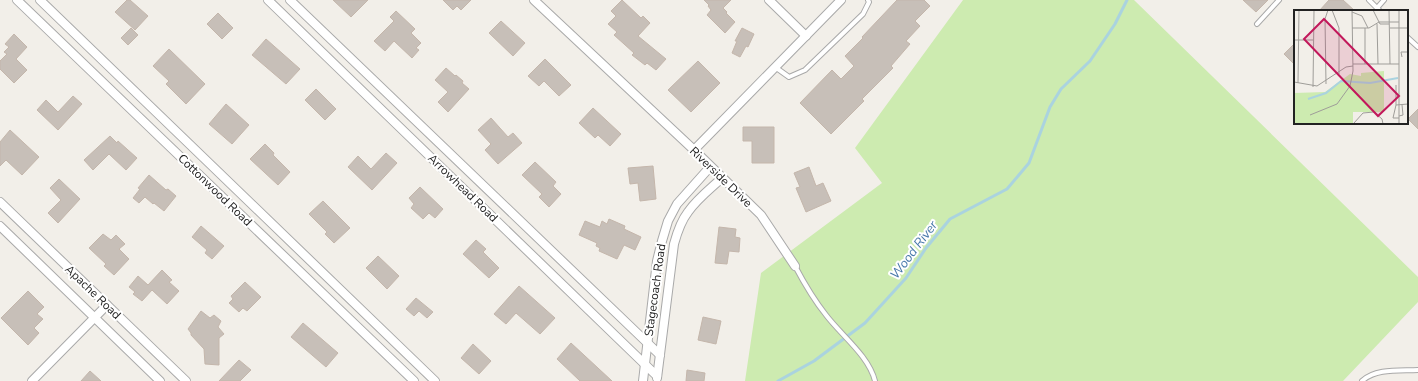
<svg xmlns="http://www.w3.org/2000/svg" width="1418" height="381" font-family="'Nunito Sans',sans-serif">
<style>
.grass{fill:#cdebb0}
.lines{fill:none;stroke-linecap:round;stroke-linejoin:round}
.stream{stroke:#aad3df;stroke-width:3}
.building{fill:#c7bfb8;stroke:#c4b6ab}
.lane-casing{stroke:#a9a9a9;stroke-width:6}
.street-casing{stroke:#a9a9a9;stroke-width:10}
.lane{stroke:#fff;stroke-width:4}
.street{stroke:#fff;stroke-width:8}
.labels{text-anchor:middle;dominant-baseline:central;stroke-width:4;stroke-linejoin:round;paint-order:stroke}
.street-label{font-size:12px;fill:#222;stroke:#fff}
.water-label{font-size:13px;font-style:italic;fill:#4a7aab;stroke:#fff}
.inset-river{fill:none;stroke:#aad3df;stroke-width:2}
.inset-road{fill:none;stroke:#9f9d99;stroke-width:1}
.view{fill:#c2185b;fill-opacity:0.15;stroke:#c2185b;stroke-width:2}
.inset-edge{fill:none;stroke:#222;stroke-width:2}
</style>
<rect width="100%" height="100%" fill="#f2efe9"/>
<path class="grass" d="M963 0H1134L1418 277V302L1343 381H745L761 273 882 183 855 148Z"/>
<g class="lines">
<path class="stream" d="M778 381 814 361 865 323 906 278 926 248 950 219 1007 189 1029 163 1050 107 1061 89 1090 61 1115 24 1127 0"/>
</g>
<g class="building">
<path d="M127 0H130L148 16 135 30 115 12Z"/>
<path d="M333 0H368L351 17Z"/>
<path d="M443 0H471L461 10 457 6 453 10Z"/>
<path d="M622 0 641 18 643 16 650 23 638 36 666 59 656 70 647 63 645 65 632 55 634 53 614 35 617 32 608 24 616 16 611 11Z"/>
<path d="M704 0H731L723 8 727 12 726 13 735 22 725 33 707 15 711 10 708 6 709 5Z"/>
<path d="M897 0H924L930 6 915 21 920 26 906 41 910 44 891 66 893 68 862 99 864 101 831 134 800 103 832 70 841 79 854 66 845 56 863 38 862 37Z"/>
<path d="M1243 0H1268L1256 12Z"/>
<path d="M1329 0H1343L1355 11H1319Z"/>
<path d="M396 11 415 29 411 33 421 43 416 48 419 50 412 58 394 41 385 51 374 41 394 21 390 17Z"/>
<path d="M218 13 233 28 222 39 207 24Z"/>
<path d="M501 21 525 43 513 56 489 33Z"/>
<path d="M131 28 138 35 128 45 121 38Z"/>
<path d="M742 28 754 34 748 47 746 46 740 57 732 53 737 41H735Z"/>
<path d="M14 34 27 47 16 59 27 70 14 83 0 69V61L7 54 4 52 9 47 5 44Z"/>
<path d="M266 39 300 69 286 84 252 55Z"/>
<path d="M1295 43V65L1284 54Z"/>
<path d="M169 49 205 84 186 104 166 84 169 81 153 66Z"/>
<path d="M545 59 571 85 559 96 544 81 539 86 528 76Z"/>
<path d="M698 61 720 83 691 112 668 90Z"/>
<path d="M446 68 455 76 456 75 463 81 462 83 469 89 448 112 438 102 448 92 435 80Z"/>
<path d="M316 89 336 109 325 120 305 100Z"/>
<path d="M73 96 82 104 58 130 37 110 46 100 58 112Z"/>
<path d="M226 104 249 125 232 144 209 124Z"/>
<path d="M593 108 621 134 610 146 598 135 595 138 579 123Z"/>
<path d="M1418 109V129L1408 119Z"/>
<path d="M491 118 508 137 513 133 522 143 498 164 485 150 491 144 478 130Z"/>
<path d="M743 127H774V163H752V141H743Z"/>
<path d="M10 130 39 157 22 175 6 160 0 166V142Z"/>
<path d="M110 136 117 143 118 141 137 158 126 170 109 154 93 170 84 160Z"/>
<path d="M265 144 274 153 273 155 290 172 278 185 250 159Z"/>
<path d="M386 153 397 163 372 190 348 167 358 156 371 169Z"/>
<path d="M535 162 556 182 553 186 561 194 549 207 539 197 542 194 522 175Z"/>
<path d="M653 166 656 199 640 201 638 183 630 184 628 168Z"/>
<path d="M809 167 816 186 823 183 831 201 806 212 796 188 800 187 794 173Z"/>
<path d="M149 175 166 190 168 189 176 196 164 211 154 203 153 204 145 197 139 203 133 198 140 189 138 188Z"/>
<path d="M59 179 80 199 58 223 48 213 61 200 50 188Z"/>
<path d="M420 187 443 209 435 218 429 213 423 219 411 208 414 204 409 198Z"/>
<path d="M323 201 350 228 334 243 325 234 327 232 309 214Z"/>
<path d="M609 219 625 226 624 229 641 237 635 250 624 245 617 259 599 251 600 248 596 246 597 243 579 235 585 221 600 227 602 221 607 224Z"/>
<path d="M201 226 224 246 212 259 205 253 207 250 192 237Z"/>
<path d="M719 227 736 229 735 237 740 238 739 252 729 251 727 264 715 263Z"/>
<path d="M103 234 111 240 116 235 125 244 119 249 129 259 114 275 104 266 106 264 89 248Z"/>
<path d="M476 240 486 249 483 252 499 268 489 278 463 254Z"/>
<path d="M378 256 399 276 387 289 366 268Z"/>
<path d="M162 270 172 280 169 282 179 291 167 304 152 290 142 301 133 294 135 292 129 287 138 276 148 285Z"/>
<path d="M245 282 261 297 247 311 243 308 239 312 229 303 233 299 231 296Z"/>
<path d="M519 286 555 318 540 334 516 313 506 324 494 314Z"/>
<path d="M28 291 44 307 37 314 43 319 34 328 39 333 28 345 1 318Z"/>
<path d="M416 298 433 312 427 318 419 311 414 316 406 309Z"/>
<path d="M201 311 210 318 214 315 221 321 218 327 224 334 219 338V365L205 364 204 349 191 335V333L188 329Z"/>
<path d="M703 317 721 321 716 344 698 340Z"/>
<path d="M303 323 338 353 326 367 291 337Z"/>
<path d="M571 343 612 381H580L557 359Z"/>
<path d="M473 344 491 361 479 374 461 358Z"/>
<path d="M239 360 251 370 240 381H219Z"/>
<path d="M687 370 705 373 704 381H686Z"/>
<path d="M90 371 101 381H81Z"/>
</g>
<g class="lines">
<g class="lane-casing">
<g id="lane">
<path d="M1369 0 1380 11"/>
<path d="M1377 8 1384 0"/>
<path d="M1257 24 1279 0"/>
<path d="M1407 37 1418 47"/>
<path d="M775 67 789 77 805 70 863 14 869 2 868 0"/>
<path d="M795 266C804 283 814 300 826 315 841 335 869 356 875 381"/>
<path d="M1362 381C1376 368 1400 371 1418 370"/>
</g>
</g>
<g class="street-casing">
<g id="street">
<path d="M17 0 414 381"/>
<path d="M40 0 435 381"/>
<path d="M268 0 657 376"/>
<path d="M290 0 660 355"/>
<path d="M534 0 694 150 761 215 795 266"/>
<path d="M769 0 806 36"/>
<path d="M694 150 841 0"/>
<path d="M0 202 186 381"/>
<path d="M0 226 160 381"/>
<path d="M657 378 674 244C677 233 681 221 688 212 697 199 710 189 722 178"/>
<path d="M32 381 107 305"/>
<path d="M643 381 657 261 662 241 668 221 677 204 710 167"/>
</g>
</g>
<use href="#lane" class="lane"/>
<use href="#street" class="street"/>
</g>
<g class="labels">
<g class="street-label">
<text transform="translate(721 177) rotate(44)">Riverside Drive</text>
<text transform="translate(463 188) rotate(44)">Arrowhead Road</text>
<text transform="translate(215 190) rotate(44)">Cottonwood Road</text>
<text transform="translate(655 290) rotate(-82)">Stagecoach Road</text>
<text transform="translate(93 292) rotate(44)">Apache Road</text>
</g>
<g class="water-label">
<text transform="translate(914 250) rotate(-53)">Wood River</text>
</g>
</g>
<g transform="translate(1294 10)">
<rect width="114" height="114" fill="#f2efe9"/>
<path d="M90 61V102H59V114H0V83L31 82 56 64 67 66V63Z" fill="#cdebb0"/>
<path class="inset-river" d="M14 89 32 83 47 71 76 73 104 68"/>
<path class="inset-road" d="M38 0 45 18V64M79 0 86 14H95M95 0 96 54M105 0V114M58 2 68 6 74 18M83 14 84 54M58 18H75L85 12H105M71 18V54M96 18H114M0 30H19M108 47 107 42H114M59 54H105M0 72 23 76 52 57 59 56M4 73 5 0M32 74 31 9 34 0M102 75V95M19 77 20 0M16 105 43 94 56 76 59 61 58 0M105 106 109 105 108 95M105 108H99L102 95 114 94M60 113 69 103 80 102 88 109 89 114"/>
<path class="view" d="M30 9 105 86 84 106 10 29Z"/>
<rect width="114" height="114" class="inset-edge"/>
</g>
</svg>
